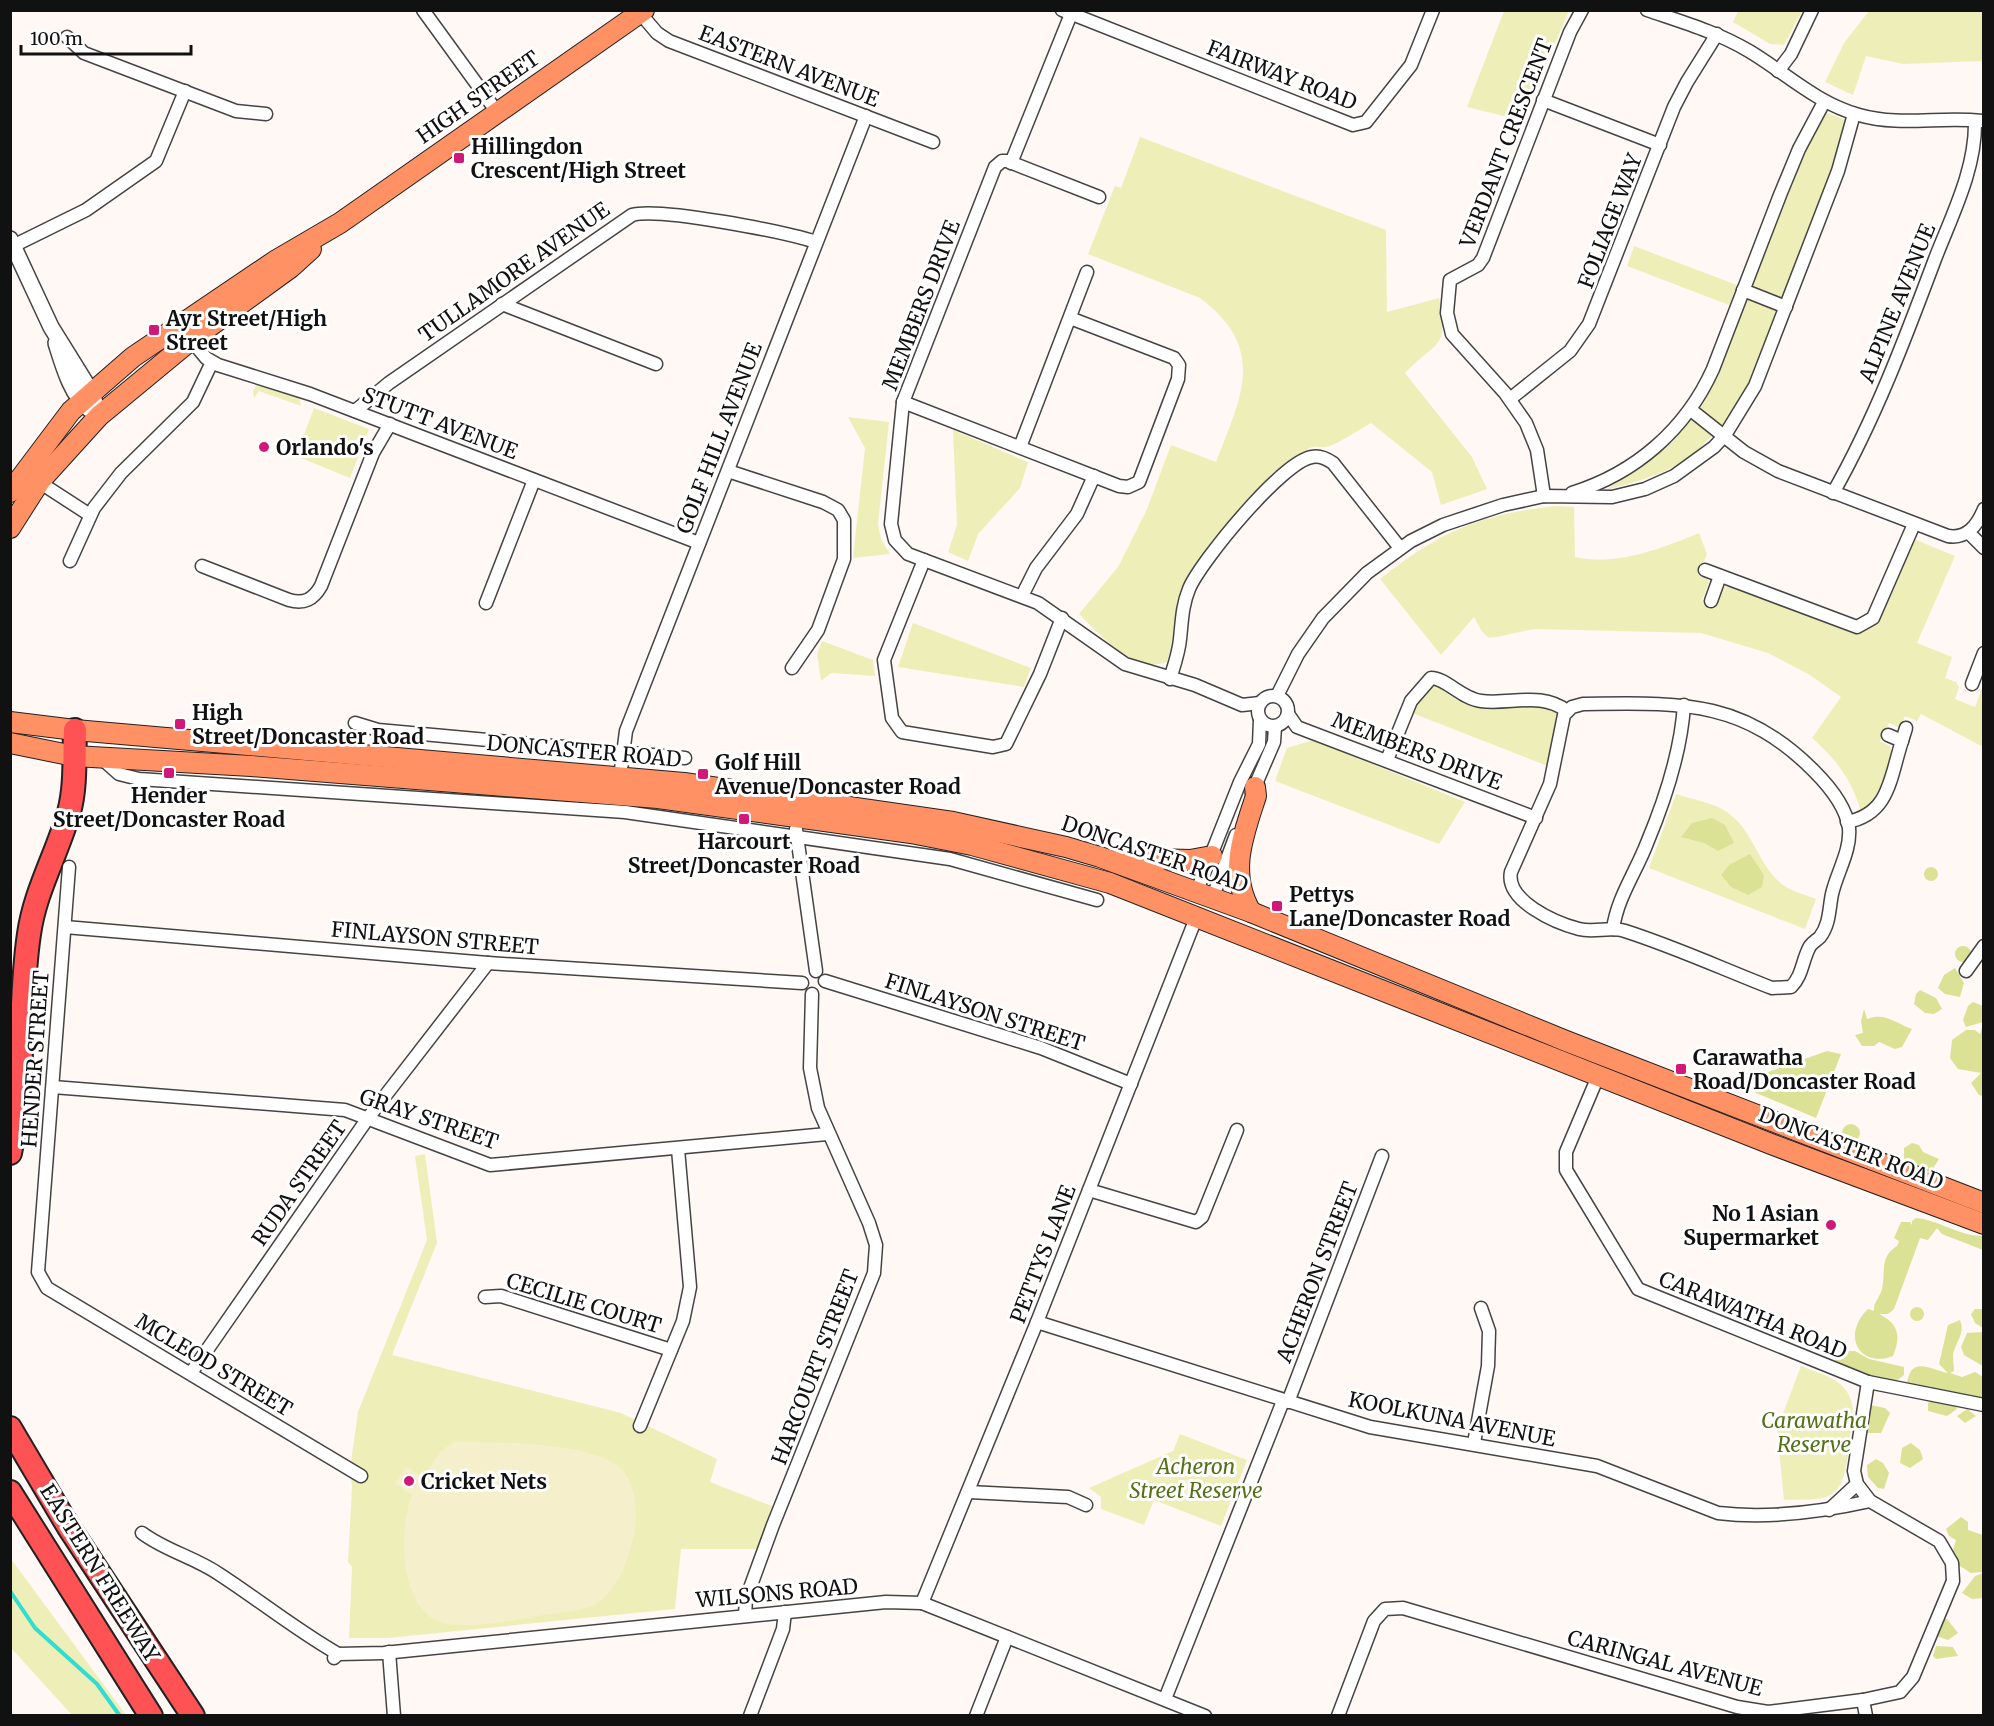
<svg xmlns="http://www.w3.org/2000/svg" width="1994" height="1726" font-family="Merriweather,serif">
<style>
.green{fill:#eeefb8}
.forest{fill:#dbe295}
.pitch{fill:#f5f0cb}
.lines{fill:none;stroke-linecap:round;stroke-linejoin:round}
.stream{stroke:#31dcd0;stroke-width:4}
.minor-casing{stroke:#444;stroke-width:15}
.tertiary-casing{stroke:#444;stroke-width:18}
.primary-casing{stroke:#222;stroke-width:22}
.motorway-casing{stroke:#222;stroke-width:26}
.minor{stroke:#fff;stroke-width:12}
.tertiary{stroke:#fff;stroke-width:15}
.primary{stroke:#ff9164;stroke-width:20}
.motorway{stroke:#ff5254;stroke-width:22}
.poi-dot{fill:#d11878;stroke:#fff;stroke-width:2}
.labels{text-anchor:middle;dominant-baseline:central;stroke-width:6;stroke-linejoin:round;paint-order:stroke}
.street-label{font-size:21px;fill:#111;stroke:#fff}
.poi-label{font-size:21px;font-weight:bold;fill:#111;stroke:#fff;text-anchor:start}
.park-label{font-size:21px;font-style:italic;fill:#547118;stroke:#fff}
</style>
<rect width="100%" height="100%" fill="#fff8f4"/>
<g class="green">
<path d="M1504 11H1569L1525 114 1523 113 1520 120 1467 107Z"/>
<path d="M1738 11V10L1802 11 1784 45 1770 44 1733 22Z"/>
<path d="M1869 11H1983V61L1903 64 1866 56 1853 95 1825 82 1844 43Z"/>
<path d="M1825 112 1846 120C1831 176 1811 230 1789 284 1767 343 1749 403 1701 447 1675 472 1640 481 1606 490L1672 442 1702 406 1803 155Z"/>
<path d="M1140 137 1386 230 1387 312 1439 298C1449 350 1438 339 1405 373L1472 457 1487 489 1441 505 1432 472 1371 423C1360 429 1337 445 1326 447 1320 448 1315 445 1308 449 1275 466 1203 544 1187 578 1174 604 1176 635 1167 662 1132 674 1101 635 1079 614L1118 567 1147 509 1171 445 1216 462C1241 397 1268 349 1200 298L1088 254 1115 186 1121 188Z"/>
<path d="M1634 246 1737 285 1729 305 1627 266Z"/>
<path d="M256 386H265L299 396 301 406 259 391 254 398 253 391Z"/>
<path d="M314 408 369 429 350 478 296 456Z"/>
<path d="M848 417 889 422 878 524 881 539 890 554 853 558 865 448Z"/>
<path d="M953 430 1028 462 1020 488 978 534 968 561 948 552 957 525Z"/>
<path d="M1555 506 1574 507 1575 557C1616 566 1661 549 1699 533L1707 554 1700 570 1709 582 1702 600 1715 604 1724 587H1730L1850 632 1868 629 1877 621 1914 539 1955 556 1917 643 1952 657 1945 678 1956 682 1959 687 1955 699 1975 707 1983 685V747L1921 714 1917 721 1905 716 1900 728 1889 723 1880 741 1890 746C1896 768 1877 797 1861 811 1851 779 1837 760 1812 738L1841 697 1810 675 1768 653 1701 633 1536 629C1527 629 1492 640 1488 637 1482 634 1478 624 1474 617L1441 655 1380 579C1441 531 1478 515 1555 506Z"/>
<path d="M913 623 1031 668 1024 687 898 667Z"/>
<path d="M822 641 873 660 875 676 831 673 821 681 817 654Z"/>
<path d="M1433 683 1456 700 1485 709C1504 700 1533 704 1553 707L1557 714 1550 767 1412 713 1427 688Z"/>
<path d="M1313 740 1465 802 1439 844 1275 781 1287 748Z"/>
<path d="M1676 794C1694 800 1718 803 1732 816 1755 835 1760 870 1786 887 1794 892 1807 895 1816 899L1805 929 1649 868Z"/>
<path d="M425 1154 437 1243 392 1355 621 1413 717 1459 710 1482 772 1506 757 1549H681L675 1609 388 1638H349L352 1567 348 1562 352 1487 350 1469 358 1412 427 1240 415 1156Z"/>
<path d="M1801 1366C1825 1376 1849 1379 1853 1409 1850 1429 1850 1484 1832 1494 1819 1502 1798 1499 1784 1500L1777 1429Z"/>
<path d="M1180 1434 1247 1460 1221 1526 1154 1500 1144 1525 1101 1509V1497L1089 1488 1173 1451Z"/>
<path d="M11 1559 126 1715H72L11 1648Z"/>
</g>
<g class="forest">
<path d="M1712 818 1725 825 1734 843 1718 851 1704 843 1681 837 1692 823Z"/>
<path d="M1750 854 1764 875 1762 887 1748 895 1731 887 1721 875 1729 865Z"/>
<circle cx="1931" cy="874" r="7"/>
<circle cx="1963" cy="954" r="8"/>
<path d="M1955 968 1964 983 1960 997 1945 994 1938 988 1944 975Z"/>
<path d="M1920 990 1936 998 1942 1009 1934 1014 1925 1013 1914 1004 1916 994Z"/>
<path d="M1973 1002 1983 1006V1022L1966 1027 1963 1020 1968 1006Z"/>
<path d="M1864 1009 1867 1019C1885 1012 1895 1023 1912 1029L1902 1047 1895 1049 1879 1042 1874 1046H1862L1855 1035 1863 1033 1861 1021Z"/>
<path d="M1983 1024V1096L1979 1095 1971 1083 1981 1073 1958 1069 1950 1058 1952 1040 1966 1030H1975L1980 1034Z"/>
<path d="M1827 1051 1841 1054 1816 1118 1735 1084Z"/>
<circle cx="1851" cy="1133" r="9"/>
<path d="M1912 1143 1919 1145 1923 1152 1939 1159 1932 1170 1915 1171 1904 1160V1148Z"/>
<path d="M1916 1218C1939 1220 1959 1236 1982 1236L1983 1250 1942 1234 1937 1228 1928 1240 1920 1238 1894 1309 1888 1314H1879C1899 1324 1901 1336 1893 1356 1859 1369 1841 1335 1868 1309L1874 1311C1873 1302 1880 1298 1882 1289 1886 1271 1879 1257 1897 1246L1899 1241 1894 1238 1901 1222H1910L1912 1225V1221Z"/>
<circle cx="1917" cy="1314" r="7"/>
<path d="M1975 1309H1983V1328L1975 1323 1971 1314Z"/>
<path d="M1960 1320C1966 1333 1955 1343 1953 1355 1953 1360 1954 1366 1954 1371L1950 1373 1962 1377 1975 1372 1983 1377V1405L1917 1389 1907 1382C1912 1356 1929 1369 1948 1373L1939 1364 1948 1325Z"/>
<path d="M1983 1332V1364L1981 1365 1964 1355 1961 1347 1967 1333Z"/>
<path d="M1848 1351H1855L1869 1359 1904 1367V1375L1885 1389 1835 1361 1838 1354Z"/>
<path d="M1934 1399 1953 1402 1957 1409 1947 1416 1928 1411V1403Z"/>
<path d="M1870 1405 1885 1408 1890 1413 1881 1433H1864Z"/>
<path d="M1967 1409 1976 1416 1965 1423 1957 1416Z"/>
<path d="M1911 1443 1920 1450 1923 1459 1910 1468 1900 1463 1902 1448Z"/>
<path d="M1876 1459 1883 1463 1889 1473 1884 1489 1878 1488 1868 1477 1867 1465Z"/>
<path d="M1961 1517 1968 1522V1530L1983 1535V1572L1971 1573 1955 1563 1957 1556 1953 1550 1956 1540 1949 1536 1946 1529Z"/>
<path d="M1983 1573V1598L1972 1599 1962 1593 1975 1576Z"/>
<path d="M1940 1619H1947L1958 1633 1948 1640 1934 1635Z"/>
<path d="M1936 1646 1953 1647 1958 1656 1936 1659 1933 1656Z"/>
</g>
<g class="pitch">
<path d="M454 1442C495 1443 592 1440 622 1470 636 1484 638 1516 634 1535 629 1558 619 1587 599 1602 584 1612 555 1613 537 1616 515 1621 454 1631 435 1620 399 1600 399 1528 412 1495L395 1483 406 1467 423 1477 441 1451Z"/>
<circle cx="1185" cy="1488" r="8"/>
</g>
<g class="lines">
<path class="stream" d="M10 1591 35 1628 97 1684 120 1716"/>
<g class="minor-casing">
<g id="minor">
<path d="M423 10 497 112"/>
<path d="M1062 10 1353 125 1366 122 1411 65 1433 10"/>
<path d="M1647 10C1682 22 1717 32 1749 51 1786 73 1816 103 1859 115 1901 127 1940 116 1982 121"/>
<path d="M640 13 657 33 669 41 933 142"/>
<path d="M67 37 84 53 236 111 266 114"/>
<path d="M1778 71 1791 54 1812 10"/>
<path d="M1543 100 1660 145"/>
<path d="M1011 163 1071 14"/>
<path d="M1099 197 1007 161H1002L995 167 903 402 891 524 895 540 908 554 1038 603 1125 664 1195 685 1242 705 1260 703"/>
<path d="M13 246 86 210 156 161 185 91"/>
<path d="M1743 290 1786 307"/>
<path d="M502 304 656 364"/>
<path d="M187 335 206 358 218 365 310 394 699 543"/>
<path d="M1510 399 1570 351 1589 324 1674 107 1687 82 1717 34"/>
<path d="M903 402 1119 486 1128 487 1139 482 1178 379 1179 365 1174 358 1070 318"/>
<path d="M1691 410 1744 452 1778 471 1948 536C1967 539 1977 526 1984 509"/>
<path d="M355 411 389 383 632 215C659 207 785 232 816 242"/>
<path d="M1020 447 1087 272"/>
<path d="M728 471 823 502 838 510 844 520V559L818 630 792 668"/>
<path d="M36 480 90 515"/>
<path d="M1572 493C1636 473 1686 429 1713 369L1780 195 1799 149 1824 102"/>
<path d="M1833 493C1875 419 1905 339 1935 259 1952 215 1976 169 1975 121"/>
<path d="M1544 496 1537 450 1526 423 1505 393 1452 334 1447 313 1450 280 1478 265 1483 258 1570 32 1582 10"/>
<path d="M1968 532 1984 548"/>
<path d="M924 560 884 660 892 718 902 732 993 747 1006 744 1040 674 1062 618"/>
<path d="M70 561 94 508 121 473 193 402 212 362"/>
<path d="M202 566 289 600C304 604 313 600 321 586L373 453 390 424"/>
<path d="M1705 570 1857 627 1873 618 1914 524"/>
<path d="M1022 596 1036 568 1077 514 1094 476"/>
<path d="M1711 601 1720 576"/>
<path d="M486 603 534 480"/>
<path d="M1170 679C1174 666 1179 652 1180 639 1182 621 1182 606 1189 589 1200 562 1283 461 1312 457 1320 455 1327 459 1333 463L1400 548"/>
<path d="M1972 684 1984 653"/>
<circle cx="1273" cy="711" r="15"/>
<path d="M1277 696 1298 654 1323 618 1367 573 1411 541 1443 525 1503 505 1544 496 1612 497 1645 489 1674 476 1714 447 1725 435 1755 386 1838 171 1854 114"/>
<path d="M1583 704C1678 703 1742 698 1814 771 1828 785 1846 807 1849 828 1851 851 1837 872 1832 894 1829 908 1830 924 1820 937 1817 940 1813 942 1810 946 1802 960 1803 975 1791 987L1772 988C1723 969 1675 947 1625 931 1610 926 1595 933 1579 929 1556 923 1505 901 1511 872L1550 784 1564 715 1572 707Z"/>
<path d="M1288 714 1297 727 1536 818"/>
<path d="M355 723 378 730 685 758"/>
<path d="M1902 741 1906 728"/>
<path d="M101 758 119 774 139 779 625 812 950 859 1097 900"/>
<path d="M1387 760 1411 701 1431 678C1446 678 1462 699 1481 701 1510 705 1541 691 1567 711"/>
<path d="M620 777 626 731 866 116"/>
<path d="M1252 793 1274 742 1275 727"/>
<path d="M1847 822C1890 814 1890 777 1902 741L1888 735"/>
<path d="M796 829 816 971"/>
<path d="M69 867 38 1272 47 1288 361 1476"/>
<path d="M1196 893 1240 782 1259 744 1260 720"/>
<path d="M1212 899 1236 835"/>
<path d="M65 927 488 963 802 983"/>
<path d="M1613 929C1617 898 1636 872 1647 843 1665 800 1681 752 1684 705"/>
<path d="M1966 971 1984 946"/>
<path d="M825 981 1041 1048 1131 1084"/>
<path d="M1599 1074 1566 1152V1170L1638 1289 1868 1382 1984 1405"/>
<path d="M53 1087 345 1110 490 1165 827 1134"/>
<path d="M1089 1190 1196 1222 1202 1217 1237 1130"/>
<path d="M485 1297 501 1296 671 1350"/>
<path d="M1037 1322 1370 1427 1597 1466 1718 1513C1768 1519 1821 1512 1870 1501"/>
<path d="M191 1373 368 1118 488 963"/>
<path d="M1288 1402 1382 1156"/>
<path d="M640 1426 683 1321 690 1287 678 1149"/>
<path d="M1474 1443 1488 1366 1489 1331 1481 1308"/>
<path d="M969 1492 1068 1497 1086 1505"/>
<path d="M1829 1510 1857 1484"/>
<path d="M142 1533C166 1551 194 1557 219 1574 259 1600 296 1630 338 1654"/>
<path d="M922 1603 1037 1322 1196 918"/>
<path d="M745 1615 746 1599 773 1525 874 1273 876 1245 869 1223 818 1108 810 1068 812 994"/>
<path d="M389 1652 394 1716"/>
<path d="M334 1658 338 1654 384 1653 886 1602 922 1603 1205 1716"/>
<path d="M1165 1699 1283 1401"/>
<path d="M1863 1700 1866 1716"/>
<path d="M750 1716 783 1629 785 1612"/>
<path d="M976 1716 1007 1637"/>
<path d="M1338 1716 1374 1621 1385 1609 1403 1608 1737 1707 1768 1712 1863 1700 1900 1692 1913 1677 1953 1581 1952 1563 1939 1541 1870 1501 1857 1484 1854 1471 1868 1382"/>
</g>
</g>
<g class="tertiary-casing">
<g id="tertiary">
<path d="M10 239 51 327 92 393 99 416"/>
<path d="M56 343C63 365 71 395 89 409"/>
</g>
</g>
<g class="primary-casing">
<g id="primary">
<path d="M10 492 71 411 133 357 275 261 340 223 644 10"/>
<path d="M10 528 40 481 99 416 191 340 290 268 311 249"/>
<path d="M10 722 75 730 684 783 953 822 1066 847 1100 857 1251 912 1566 1041 1984 1203"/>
<path d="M10 743 74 756 251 766 658 798 911 833 972 845 1110 883 1771 1144 1984 1224"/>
<path d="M1121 858 1190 860 1212 856"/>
<path d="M1251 912C1228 873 1243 836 1256 796L1255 787"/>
</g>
</g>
<g class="motorway-casing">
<g id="motorway">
<path d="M10 1153C26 1081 18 1007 29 934 35 891 57 854 69 812 76 787 74 757 75 730"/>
<path d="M10 1428 68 1526 193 1716"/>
<path d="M10 1492 151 1716"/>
</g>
</g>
<use href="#minor" class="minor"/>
<use href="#tertiary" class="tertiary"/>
<use href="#primary" class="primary"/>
<use href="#motorway" class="motorway"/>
</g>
<g class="poi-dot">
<rect x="453" y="152" width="12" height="12" rx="3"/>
<rect x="148" y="324" width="12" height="12" rx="3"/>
<circle cx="264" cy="447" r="6"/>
<rect x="174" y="718" width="12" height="12" rx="3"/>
<rect x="163" y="767" width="12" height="12" rx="3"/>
<rect x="697" y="768" width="12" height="12" rx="3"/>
<rect x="738" y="813" width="12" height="12" rx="3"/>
<rect x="1271" y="900" width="12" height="12" rx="3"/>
<rect x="1675" y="1063" width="12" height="12" rx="3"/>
<circle cx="1831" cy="1225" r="6"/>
<circle cx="409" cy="1481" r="6"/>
</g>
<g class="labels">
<g class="street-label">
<text transform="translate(789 66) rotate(21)">EASTERN AVENUE</text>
<text transform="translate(1282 75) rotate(21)">FAIRWAY ROAD</text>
<text transform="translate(478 97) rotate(-35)">HIGH STREET</text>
<text transform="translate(1506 143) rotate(-69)">VERDANT CRESCENT</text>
<text transform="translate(1610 221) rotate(-69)">FOLIAGE WAY</text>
<text transform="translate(514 272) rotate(-35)">TULLAMORE AVENUE</text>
<text transform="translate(1897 303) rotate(-68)">ALPINE AVENUE</text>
<text transform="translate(921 305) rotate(-69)">MEMBERS DRIVE</text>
<text transform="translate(440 423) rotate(21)">STUTT AVENUE</text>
<text transform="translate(719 438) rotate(-69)">GOLF HILL AVENUE</text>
<text transform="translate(584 751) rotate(5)">DONCASTER ROAD</text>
<text transform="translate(1417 751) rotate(21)">MEMBERS DRIVE</text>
<text transform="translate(1155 854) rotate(19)">DONCASTER ROAD</text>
<text transform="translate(435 938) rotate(5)">FINLAYSON STREET</text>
<text transform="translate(985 1012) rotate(18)">FINLAYSON STREET</text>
<text transform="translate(35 1059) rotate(-86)">HENDER STREET</text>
<text transform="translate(429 1119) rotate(19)">GRAY STREET</text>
<text transform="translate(1851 1148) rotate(21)">DONCASTER ROAD</text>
<text transform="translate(299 1183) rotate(-55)">RUDA STREET</text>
<text transform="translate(1043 1254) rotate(-69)">PETTYS LANE</text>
<text transform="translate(1317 1272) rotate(-69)">ACHERON STREET</text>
<text transform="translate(584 1303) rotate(17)">CECILIE COURT</text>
<text transform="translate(1753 1315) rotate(22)">CARAWATHA ROAD</text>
<text transform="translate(214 1365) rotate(31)">MCLEOD STREET</text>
<text transform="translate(815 1367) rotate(-69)">HARCOURT STREET</text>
<text transform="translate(1452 1419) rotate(11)">KOOLKUNA AVENUE</text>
<text transform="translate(100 1573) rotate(58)">EASTERN FREEWAY</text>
<text transform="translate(777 1593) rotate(-5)">WILSONS ROAD</text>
<text transform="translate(1665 1663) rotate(15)">CARINGAL AVENUE</text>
</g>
<g class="poi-label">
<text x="471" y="146">Hillingdon<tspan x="471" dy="24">Crescent/High Street</tspan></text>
<text x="166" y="318">Ayr Street/High<tspan x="166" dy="24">Street</tspan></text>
<text x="276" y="447">Orlando's</text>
<text x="192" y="712">High<tspan x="192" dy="24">Street/Doncaster Road</tspan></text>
<text x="715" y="762">Golf Hill<tspan x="715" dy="24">Avenue/Doncaster Road</tspan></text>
<text x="169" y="795" text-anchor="middle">Hender<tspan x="169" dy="24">Street/Doncaster Road</tspan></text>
<text x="744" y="841" text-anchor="middle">Harcourt<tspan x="744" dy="24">Street/Doncaster Road</tspan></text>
<text x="1289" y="894">Pettys<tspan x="1289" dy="24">Lane/Doncaster Road</tspan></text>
<text x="1693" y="1057">Carawatha<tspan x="1693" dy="24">Road/Doncaster Road</tspan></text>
<text x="1819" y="1213" text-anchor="end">No 1 Asian<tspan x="1819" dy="24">Supermarket</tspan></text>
<text x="421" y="1481">Cricket Nets</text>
</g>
<g class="park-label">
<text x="1814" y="1420">Carawatha<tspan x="1814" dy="24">Reserve</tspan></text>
<text x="1196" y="1466">Acheron<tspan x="1196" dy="24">Street Reserve</tspan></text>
</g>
</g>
<rect width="1994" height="1726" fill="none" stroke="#111111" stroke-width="24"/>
<path d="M21 45v9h170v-9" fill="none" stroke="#111111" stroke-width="3"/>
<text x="30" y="45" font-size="18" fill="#111111" stroke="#ffffff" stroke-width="4.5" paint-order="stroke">100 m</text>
</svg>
